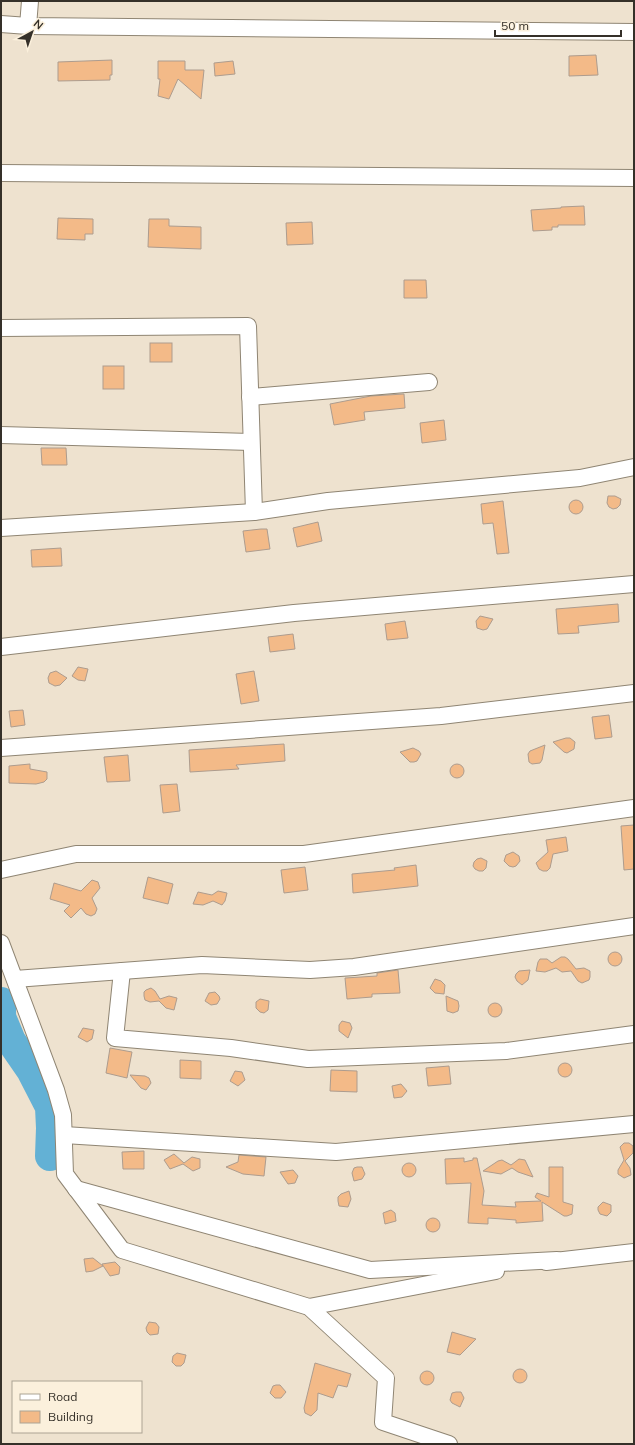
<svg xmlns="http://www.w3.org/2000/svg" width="635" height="1445" font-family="Mulish,sans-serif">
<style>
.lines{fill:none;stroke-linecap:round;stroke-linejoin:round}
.river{stroke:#63b1d5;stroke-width:30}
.building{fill:#f3ba88;stroke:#ad9c8e}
.street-casing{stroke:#8f8573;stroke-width:18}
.street{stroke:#fff;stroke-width:16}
</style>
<rect width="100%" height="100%" fill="#eee2cf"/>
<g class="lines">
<path class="river" d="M1 1002V1017L11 1041 31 1070 50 1107 51 1128 50 1156"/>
</g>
<g class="building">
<path d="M596 55 598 75 569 76V56Z"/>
<path d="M112 60V75H110V80L58 81V62Z"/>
<path d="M158 61H185V70H204L201 99 178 79 169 99 158 96 160 79H158Z"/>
<path d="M233 61 235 74 215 76 214 63Z"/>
<path d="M584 206 585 225H558V227H552V230L533 231 531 210 561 208V207Z"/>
<path d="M58 218 93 219V234H85V240L57 239Z"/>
<path d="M149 219H169V226L201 227V249L148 247Z"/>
<path d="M312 222 313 244 287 245 286 223Z"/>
<path d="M404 280H426L427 298H404Z"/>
<rect x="150" y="343" width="22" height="19"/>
<rect x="103" y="366" width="21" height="23"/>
<path d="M404 394 405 408 364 412 365 420 334 425 330 404 371 396Z"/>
<path d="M444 420 446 440 422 443 420 423Z"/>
<path d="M41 448H66L67 465H42Z"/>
<path d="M608 496H615L621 499 620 505 617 508 613 509 609 507 607 503Z"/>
<circle cx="576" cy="507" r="7"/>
<path d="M503 501 509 553 497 554 493 523 483 524 481 504Z"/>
<path d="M318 522 322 541 297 547 293 528Z"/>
<path d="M261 529H267L270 549 246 552 243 531Z"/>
<path d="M61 548 62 566 32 567 31 550Z"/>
<path d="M618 604 619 622 578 626 579 633 558 634 556 609Z"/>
<path d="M480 616 493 619 487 629 483 630 477 628 476 621Z"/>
<path d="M405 621 408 638 387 640 385 624Z"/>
<path d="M293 634 295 649 270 652 268 637Z"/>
<path d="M78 667 88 669 85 681 78 680 72 676Z"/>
<path d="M56 671 67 678 60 685 55 686 49 683 48 678 50 673Z"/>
<path d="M254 671 259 701 241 704 236 674Z"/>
<path d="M23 710 25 725 11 727 9 711Z"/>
<path d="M609 715 612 737 595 739 592 717Z"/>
<path d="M566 738H570L575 742 574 749 567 753 564 752 553 742Z"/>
<path d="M284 744 285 761 236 765 239 769 190 772 189 750Z"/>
<path d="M545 745 542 760 540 763 532 764 529 762 528 754 530 751Z"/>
<path d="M413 748 419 751 421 754 417 761 414 762H410L400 752Z"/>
<path d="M128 755 130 781 107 782 104 757Z"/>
<circle cx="457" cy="771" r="7"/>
<path d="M30 764V769L47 772V779L44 782 36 784 9 783V766Z"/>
<path d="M177 784 180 811 163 813 160 785Z"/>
<path d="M634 825V869L624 870 621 826Z"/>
<path d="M566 837 568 851 553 854 550 868 547 871H543L539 869 536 863 548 852 546 840Z"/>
<path d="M513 852 519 856 520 861 516 866 513 867 509 866 504 861 506 855Z"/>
<path d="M481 858 487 861 486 868 483 871H479L475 869 473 866 474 862 477 859Z"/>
<path d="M416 865 418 886 353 893 352 874 395 870 394 868Z"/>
<path d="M305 867 308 890 284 893 281 870Z"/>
<path d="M148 877 173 884 168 904 143 898Z"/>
<path d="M92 880 98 882 100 888 92 898 97 909 95 914 91 916 86 914 81 908 71 918 64 911 70 905 50 899 54 883 81 891Z"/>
<path d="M218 891 227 893 225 901 222 905 213 901 203 905 193 904 198 892 212 895Z"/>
<circle cx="615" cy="959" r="7"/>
<path d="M561 957H565L568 959 576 969 584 968 590 971V977L589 980 582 983 578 981 571 971 562 972 556 968 545 972 536 971 538 962 540 959H547L552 963Z"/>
<path d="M398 970 400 993 372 994V997L347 999 345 978 377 976V973Z"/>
<path d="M530 970 528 980 522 985 517 981 515 977 516 974 519 971Z"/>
<path d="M435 979 441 981 445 985 444 994 435 993 430 988Z"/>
<path d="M151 988 155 991 160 999 169 996 177 998 174 1010 166 1008 159 1001 150 1002 145 1000 144 996V992L146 990Z"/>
<path d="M215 992 219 996 220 999 217 1004 211 1005 205 1001 209 993Z"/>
<path d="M446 996 458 1001 459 1006 458 1011 453 1013 447 1011Z"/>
<path d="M260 999 269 1001 268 1010 264 1013 260 1012 256 1008V1002Z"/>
<circle cx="495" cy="1010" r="7"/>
<path d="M342 1021 350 1023 352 1028 348 1038 339 1031V1025Z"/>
<path d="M83 1028 94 1030 92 1039 87 1042 78 1037Z"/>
<path d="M110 1048 132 1052 127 1078 106 1073Z"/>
<path d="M180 1060 201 1061V1079L180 1078Z"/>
<circle cx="565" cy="1070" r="7"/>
<path d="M449 1066 451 1084 428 1086 426 1068Z"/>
<path d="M331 1070 357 1071V1092L330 1091Z"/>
<path d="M235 1071 242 1072 245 1080 238 1086 230 1081Z"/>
<path d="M130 1075 145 1076 149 1078 151 1083 146 1090 141 1088Z"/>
<path d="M401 1084 407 1091 402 1097 394 1098 392 1086Z"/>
<path d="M624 1143H629L633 1146V1153L625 1161 630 1168 631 1175 624 1178 618 1174V1170L624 1160 620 1147Z"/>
<path d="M144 1151V1169H123L122 1152Z"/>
<path d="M174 1154 184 1163 192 1157 200 1159V1168L193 1171 183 1164 170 1169 164 1160Z"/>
<path d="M239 1155 266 1157 264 1176 243 1174 226 1167 238 1162Z"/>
<path d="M464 1158V1162L473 1160V1158H477L484 1191 482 1205 516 1207 515 1202 541 1201 535 1197 537 1193 549 1197V1167H563V1202L573 1205 572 1214 567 1216H564L542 1202 543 1221 516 1223V1220L488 1218V1224L468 1223 471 1183 446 1184 445 1159Z"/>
<path d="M519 1159 525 1160 533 1177 518 1172 512 1168 501 1174 483 1171 498 1161 502 1160 511 1165Z"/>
<circle cx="409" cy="1170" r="7"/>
<path d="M357 1167H362L365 1174 362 1179 354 1181 352 1173 354 1168Z"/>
<path d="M293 1170 298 1176 295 1183 288 1184 280 1172Z"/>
<path d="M349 1191 351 1199 348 1207 339 1206 338 1201V1197L341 1194Z"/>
<path d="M603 1202 611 1205V1212L607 1216 600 1214 598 1210V1207Z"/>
<path d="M391 1210 395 1213 396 1221 385 1224 383 1213Z"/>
<circle cx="433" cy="1225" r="7"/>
<path d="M93 1258 103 1266 93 1271 86 1272 84 1259Z"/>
<path d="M115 1262 120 1267 119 1274 110 1276 102 1264Z"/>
<path d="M149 1322 156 1323 159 1327 158 1334 150 1335 147 1332 146 1328Z"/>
<path d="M452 1332 476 1339 460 1355 447 1352Z"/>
<path d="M177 1353 186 1355 184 1363 181 1366H176L172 1362 173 1356Z"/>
<path d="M315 1363 351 1374 347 1387 338 1385 333 1398 318 1393 317 1410 311 1416 305 1413 304 1408Z"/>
<circle cx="520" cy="1376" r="7"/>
<circle cx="427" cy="1378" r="7"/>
<path d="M276 1385H280L286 1392 281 1398H275L270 1393 273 1386Z"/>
<path d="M456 1392H461L464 1398 460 1407 452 1403 450 1400 452 1393Z"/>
</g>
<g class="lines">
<g class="street-casing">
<g id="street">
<path d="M1 24 28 26 634 32"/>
<path d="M28 26 30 1"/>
<path d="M1 173 634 178"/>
<path d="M1 328 248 326 254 512"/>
<path d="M250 397 429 382"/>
<path d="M1 435 251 442"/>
<path d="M1 528 254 512 328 501 580 478 634 467"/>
<path d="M1 647 294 613 634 584"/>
<path d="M1 748 441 716 634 693"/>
<path d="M1 870 76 854H304L634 808"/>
<path d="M1 943 56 1090 63 1115 65 1174 122 1250 309 1307 386 1378 383 1422 449 1444"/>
<path d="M122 971 115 1038 231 1048 308 1059 506 1051 634 1034"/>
<path d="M15 979 202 965 310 970 354 967 634 926"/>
<path d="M64 1135 336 1152 634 1124"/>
<path d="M76 1189 370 1270 557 1260"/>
<path d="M546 1262 634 1252"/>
<path d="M309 1307 496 1271"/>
</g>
</g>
<use href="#street" class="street"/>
</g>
<rect width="635" height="1445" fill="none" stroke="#353029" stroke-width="4"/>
<rect x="12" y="1381" width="130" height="52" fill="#fbf0dc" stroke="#aca394"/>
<rect x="20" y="1394" width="20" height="6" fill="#ffffff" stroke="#aca394"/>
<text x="48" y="1401" font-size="12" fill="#353029">Road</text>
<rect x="20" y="1411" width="20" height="12" fill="#f3ba88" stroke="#aca394"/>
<text x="48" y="1421" font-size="12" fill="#353029">Building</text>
<g transform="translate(32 32) rotate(40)" stroke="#fbf0dc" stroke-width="3" paint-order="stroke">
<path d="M0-3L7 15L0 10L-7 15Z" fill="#353029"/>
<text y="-6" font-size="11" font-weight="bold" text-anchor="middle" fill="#353029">N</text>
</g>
<path d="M495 30v6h126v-6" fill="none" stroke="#353029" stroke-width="2"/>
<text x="501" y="30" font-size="12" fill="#353029" stroke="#fbf0dc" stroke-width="3" paint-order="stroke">50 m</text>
</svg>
